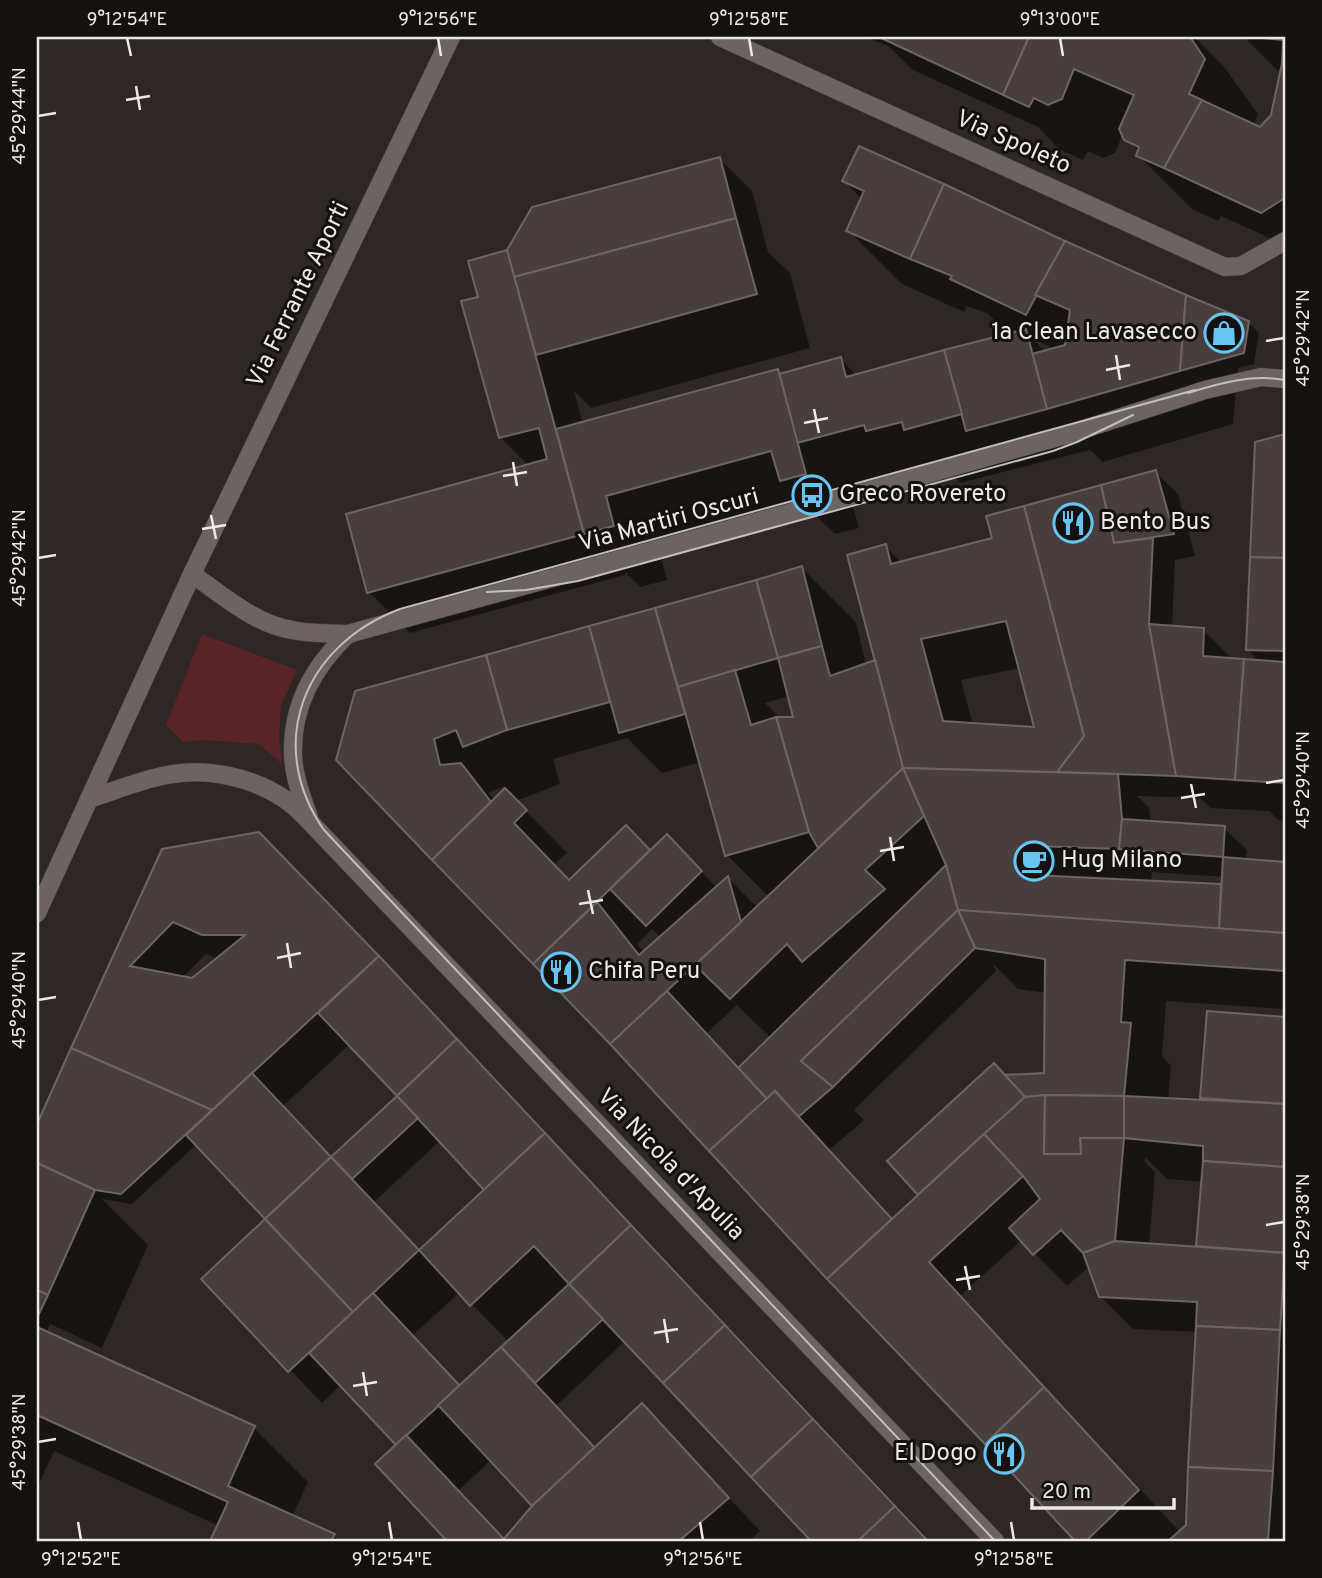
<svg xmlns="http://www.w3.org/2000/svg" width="1322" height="1578" font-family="Overpass,sans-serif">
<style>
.green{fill:#592425}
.shadow{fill:#0007;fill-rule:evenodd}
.building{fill:#473e3d;stroke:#6e6463;stroke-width:2;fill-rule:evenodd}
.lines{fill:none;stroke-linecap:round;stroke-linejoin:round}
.minor-casing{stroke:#4b4343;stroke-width:19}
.minor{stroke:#6d6362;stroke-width:18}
.tram{stroke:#c5bebe;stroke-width:2}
.ticks{fill:none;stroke:#eee8e8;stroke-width:2.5}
.labels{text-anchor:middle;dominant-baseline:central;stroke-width:6;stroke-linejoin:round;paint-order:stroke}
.street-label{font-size:24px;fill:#eee8e8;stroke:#141110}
.poi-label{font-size:24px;fill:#eee8e8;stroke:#141110;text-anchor:start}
.neatline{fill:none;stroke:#eee8e8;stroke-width:2.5}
.ticks-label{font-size:18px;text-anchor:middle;fill:#eee8e8}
</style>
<rect width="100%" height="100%" fill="#2f2726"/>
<path class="green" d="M202 634 297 670 281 705 279 737 282 764 259 744 205 740 183 742 166 725Z"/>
<g class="shadow">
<path d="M865 37H1194L1225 68 1258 114 1253 126 1260 129 1273 116 1281 74 1244 37H1285V245L1221 216 1218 221 1192 209 1138 155 1139 152 1123 134 1115 153 1103 158 1088 151 1083 160 1059 149 1038 127 913 70 888 46Z"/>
<path d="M720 159 752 191 768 252 790 273 810 348 591 408 574 391 583 424 777 371 781 375 841 359 857 376 1019 332 994 320 987 313 967 306 964 312 902 284 848 230 862 199 844 181 1064 242 1248 322 1259 333 1254 364 1238 368 1233 424 1103 462 1090 450 960 483 953 476 850 497 859 528 835 534 809 509 659 550 667 580 640 587 625 572V575L410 633 369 592 529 466 501 438 480 298 507 252ZM1034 340H1035L1055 349 1046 352Z"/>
<path d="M1285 436V821L1278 820 1269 811 1211 808 1200 798 1137 796 1149 808 1151 822 1224 828 1247 850 1246 861 1285 863V1009L1166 1001 1162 1056 1171 1066 1168 1099 1202 1100 1209 1013 1285 1018V1541H1077L828 1277 611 1043 338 759 356 692 802 568 856 622 866 665 877 661 885 546 902 563 994 540 1155 472 1178 494 1195 556 1175 560 1172 627 1203 630 1233 660 1260 662 1247 649 1257 443ZM1020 668 1036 729 973 725 961 680ZM789 696 795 718 781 719 765 703ZM627 738 662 773 701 762 727 855 769 897 758 908 728 878 717 888 667 837 651 852 626 827 570 882 553 865 567 853 516 801 560 784 553 759ZM504 786 507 789 495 800 488 793ZM1152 872 1224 877 1223 889 1220 886 1151 882ZM652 929 661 938 644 953 637 944ZM993 964 1018 989 1046 993V1075L1005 1076 921 1195 894 1219 829 1150 864 1120 854 1110 996 971ZM737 1005 771 1038 739 1069 707 1033ZM1145 1157 1167 1179 1203 1182 1198 1245 1201 1249 1149 1245 1155 1172 1145 1162ZM1022 1240 1067 1286 1090 1266 1100 1296 1133 1329 1197 1332 1188 1526 1180 1532 960 1296Z"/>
<path d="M164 850 291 867 420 999 930 1541H813L625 1341 556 1406 596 1449 642 1405 760 1531 749 1541H504L535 1506 491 1460 458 1491 502 1538 499 1541H450L377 1464 398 1445 341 1385 322 1403 203 1279 267 1219 197 1144 132 1204 102 1199 148 1245 102 1348 50 1324 46 1333 254 1428 308 1482 292 1517 334 1536 339 1541H212L219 1526 54 1451 37 1488V1128ZM206 954 218 959 192 980 182 978ZM350 1044 399 1096 332 1158 283 1106ZM441 1140 487 1190 420 1252 374 1202ZM460 1292 509 1342 461 1386 412 1336Z"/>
</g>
<g class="building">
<path d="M879 37H1029L1003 95Z"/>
<path d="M1029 37H1190L1205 59 1189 94 1202 100 1164 168 1136 156 1139 147 1124 140 1119 129 1134 95 1074 69 1062 99 1048 105 1034 98 1029 107 1003 95Z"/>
<path d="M1252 37H1285V63H1282L1283 40Z"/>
<path d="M1282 63H1285V198L1261 213 1164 168 1202 100 1260 127 1271 115Z"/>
<path d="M859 146 944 184 910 259 846 231 864 191 842 181Z"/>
<path d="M720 157 736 218 514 277 507 250 532 207Z"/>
<path d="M944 184 1065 241 1026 315 950 279 952 276 910 259Z"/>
<path d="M736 218 757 294 536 355 514 277Z"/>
<path d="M1065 241 1186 295 1180 371 1047 409 1032 354 1065 345 1070 310 1035 295Z"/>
<path d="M507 250 584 534 367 593 346 514 547 459 539 428 499 438 461 301 478 297 468 261Z"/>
<path d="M1186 295 1249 321 1244 353 1180 371Z"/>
<path d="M1026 329 1047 409 966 431 944 350Z"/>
<path d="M944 350 962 414 904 430 902 422 866 431 864 425 797 443 779 374 841 357 846 377Z"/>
<path d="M778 369 806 474 780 481 771 451 606 496 614 526 584 534 556 429Z"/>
<path d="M1285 434V558L1250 557 1255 442Z"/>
<path d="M1156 470 1174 534 1114 543 1101 485Z"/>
<path d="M1101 485 1114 543 1153 538 1149 624 1176 776 1057 772 1084 736 1024 506Z"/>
<path d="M1024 506 1084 736 1057 772 903 768 847 555 886 544 891 564 992 538 986 516ZM1006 621 1034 727 943 721 921 639Z"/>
<path d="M1250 557 1285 558V651L1246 650Z"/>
<path d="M802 566 822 646 778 658 756 580Z"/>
<path d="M756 580 778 658 678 687 655 608Z"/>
<path d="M655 608 685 714 619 733 589 626Z"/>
<path d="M1149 624 1204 628 1203 656 1244 659 1235 780 1176 776Z"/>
<path d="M589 626 610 702 507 730 486 655Z"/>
<path d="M822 646 830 676 875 660 903 768 818 848 809 832 776 717H793L778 658Z"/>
<path d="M486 655 507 730 463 747 456 730 434 739 440 765 461 763 491 802 432 860 336 760 355 691Z"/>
<path d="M1244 659 1285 662V783L1235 780Z"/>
<path d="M735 670 751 725 776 717 809 832 725 856 678 687Z"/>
<path d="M903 768 924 816 865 870 885 889 802 962 787 944 730 999 695 965Z"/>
<path d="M903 768 1118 774 1122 819 1119 849 1035 846 1032 875 1221 884 1219 930 958 910 946 865Z"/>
<path d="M505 788 527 810 514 823 569 880 626 825 650 850 533 964 432 860Z"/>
<path d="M1122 819 1225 826 1223 857 1119 849Z"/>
<path d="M259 832 379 956 212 1110 71 1048 162 849ZM173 922 202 935H245L192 978 130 966Z"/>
<path d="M667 834 702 871 646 926 610 889Z"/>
<path d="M1223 857 1285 862V933L1219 930Z"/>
<path d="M946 865 958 910 801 1061 833 1087 798 1117 775 1091 767 1099 738 1068Z"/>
<path d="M728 876 741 922 610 1044 533 964 597 902 639 955Z"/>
<path d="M958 910 1285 933V971L1125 960 1121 1022 1131 1023 1124 1096 1045 1095 1025 1097 1004 1075 1044 1073 1045 959 975 948Z"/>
<path d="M958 910 975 948 833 1087 801 1061Z"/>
<path d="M379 956 457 1039 397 1096 318 1013Z"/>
<path d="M667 991 767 1099 709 1151 610 1044Z"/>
<path d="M1207 1011 1285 1017V1104L1200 1098Z"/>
<path d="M457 1039 545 1133 484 1190 397 1096Z"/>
<path d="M71 1048 212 1110 121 1194 95 1190 37 1163V1124Z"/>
<path d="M994 1063 1025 1097 918 1195 887 1161Z"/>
<path d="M252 1073 331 1157 265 1219 186 1135Z"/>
<path d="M775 1091 892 1219 827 1279 709 1151Z"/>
<path d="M1045 1095 1044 1154H1081L1080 1138H1124L1115 1241 1083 1253 1061 1230 1033 1255 1009 1228 1040 1199 1023 1176 984 1134 1025 1097Z"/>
<path d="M1045 1095 1124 1096V1138H1080L1081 1154H1044Z"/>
<path d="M397 1096 418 1118 352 1179 331 1157Z"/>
<path d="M1124 1096 1285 1104V1167L1203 1161V1146L1124 1138Z"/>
<path d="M545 1133 631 1225 569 1284 534 1246 470 1306 419 1250Z"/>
<path d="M984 1134 1023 1176 929 1262 1044 1387 985 1444 827 1279Z"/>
<path d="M331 1157 419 1250 353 1312 265 1219Z"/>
<path d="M1203 1161 1285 1167V1253L1196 1246Z"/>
<path d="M37 1163 95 1190 48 1295 37 1290Z"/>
<path d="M265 1219 353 1312 288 1372 201 1279Z"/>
<path d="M631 1225 725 1325 663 1383 569 1284Z"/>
<path d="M1115 1241 1285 1253 1280 1330 1196 1326 1197 1302 1099 1297 1083 1253Z"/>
<path d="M569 1284 603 1319 535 1383 501 1347Z"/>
<path d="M37 1290 48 1295 37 1318Z"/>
<path d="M373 1293 460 1386 396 1445 309 1353Z"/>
<path d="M725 1325 813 1419 751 1477 663 1383Z"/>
<path d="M1196 1326 1280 1330 1273 1471 1188 1467Z"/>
<path d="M37 1327 255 1426 228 1486 335 1534 331 1541H210L228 1502 37 1415Z"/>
<path d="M501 1347 595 1448 532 1506 438 1405Z"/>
<path d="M1044 1387 1139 1490 1086 1541H1075L985 1444Z"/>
<path d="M642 1403 729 1498 679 1541H502L532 1506Z"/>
<path d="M813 1419 895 1506 858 1541H811L751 1477Z"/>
<path d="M406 1435 504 1539 502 1541H447L375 1464Z"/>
<path d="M1188 1467 1273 1471 1268 1541H1168L1186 1525Z"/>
<path d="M895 1506 928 1541H858Z"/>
</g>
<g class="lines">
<g class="minor-casing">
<g id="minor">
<path d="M720 37 1225 267 1241 266 1285 241"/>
<path d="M192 574C222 595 255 624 292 630 310 634 329 633 348 634L818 505 1069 434 1205 390 1261 377 1285 379"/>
<path d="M89 799C114 791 140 780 167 775 206 767 253 777 286 800 295 806 303 815 310 822L995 1541"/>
<path d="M310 821C303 799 293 776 293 753 292 705 314 666 348 634"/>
<path d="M37 913 192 574 451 37"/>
</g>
</g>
<use href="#minor" class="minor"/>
<g class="tram">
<path d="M1188 393C1220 383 1252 374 1285 380"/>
<path d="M487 592 526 590 578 581 1053 451 1077 442 1133 415"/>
<path d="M995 1541 324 830C264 744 304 645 400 609L1195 390"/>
</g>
</g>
<path class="ticks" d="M127 38 131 56M438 38 441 56M749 38 752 56M1060 38 1063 56M136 86 140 110M126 100 150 96M38 116 56 113M1266 341 1284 338M1116 355 1120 380M1106 370 1130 365M814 409 819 433M804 423 828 418M513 462 517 486M503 476 527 472M211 515 216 539M202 529 226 525M38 558 56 555M1266 783 1284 780M1191 784 1196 808M1181 798 1205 794M890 837 894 861M880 851 904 847M588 890 593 914M579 904 603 900M287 943 291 968M277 958 301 953M38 1000 56 997M1266 1225 1284 1222M965 1266 970 1290M956 1280 980 1276M664 1319 668 1343M654 1333 678 1329M363 1372 367 1396M353 1386 377 1382M38 1442 56 1439M78 1522 81 1540M389 1522 392 1540M700 1522 703 1540M1011 1522 1014 1540"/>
<defs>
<g id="shop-ring" transform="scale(2.0125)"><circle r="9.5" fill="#141110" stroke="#68c4f0" stroke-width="1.5"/><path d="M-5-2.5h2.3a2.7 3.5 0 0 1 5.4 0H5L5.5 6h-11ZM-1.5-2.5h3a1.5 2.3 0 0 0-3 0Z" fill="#68c4f0"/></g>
<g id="bus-ring" transform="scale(2.0125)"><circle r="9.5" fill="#141110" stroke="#68c4f0" stroke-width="1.5"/><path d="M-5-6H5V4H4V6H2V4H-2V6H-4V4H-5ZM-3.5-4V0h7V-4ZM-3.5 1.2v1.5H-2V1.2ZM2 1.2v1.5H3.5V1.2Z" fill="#68c4f0"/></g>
<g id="restaurant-ring" transform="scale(2.0125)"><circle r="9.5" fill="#141110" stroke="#68c4f0" stroke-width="1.5"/><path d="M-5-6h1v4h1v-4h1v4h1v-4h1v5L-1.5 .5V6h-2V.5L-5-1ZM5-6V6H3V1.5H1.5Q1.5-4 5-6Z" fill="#68c4f0"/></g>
<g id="cafe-ring" transform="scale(2.0125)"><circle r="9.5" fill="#141110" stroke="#68c4f0" stroke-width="1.5"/><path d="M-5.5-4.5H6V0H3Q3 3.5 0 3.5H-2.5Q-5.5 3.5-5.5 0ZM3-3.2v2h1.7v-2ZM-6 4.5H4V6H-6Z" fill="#68c4f0"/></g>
</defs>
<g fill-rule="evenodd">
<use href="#shop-ring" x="1224" y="333"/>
<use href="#bus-ring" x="812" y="495"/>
<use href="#restaurant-ring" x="1073" y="523"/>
<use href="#cafe-ring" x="1034" y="861"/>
<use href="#restaurant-ring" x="561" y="972"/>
<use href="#restaurant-ring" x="1004" y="1454"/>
</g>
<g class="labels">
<g class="street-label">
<text transform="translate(1013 143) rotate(24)">Via Spoleto</text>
<text transform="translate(299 295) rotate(-64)">Via Ferrante Aporti</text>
<text transform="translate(669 521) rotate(-15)">Via Martiri Oscuri</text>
<text transform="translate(670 1165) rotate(46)">Via Nicola d'Apulia</text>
</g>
<g class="poi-label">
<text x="1197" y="333" text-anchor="end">1a Clean Lavasecco</text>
<text x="839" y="495">Greco Rovereto</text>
<text x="1100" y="523">Bento Bus</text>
<text x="1061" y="861">Hug Milano</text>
<text x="588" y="972">Chifa Peru</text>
<text x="977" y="1454" text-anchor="end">El Dogo</text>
</g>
</g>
<rect width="1322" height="1578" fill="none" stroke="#141110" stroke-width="77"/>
<path d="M1032 1498v10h142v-10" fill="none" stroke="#eee8e8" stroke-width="3.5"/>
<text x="1042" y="1498" font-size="21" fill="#eee8e8" stroke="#141110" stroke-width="5" paint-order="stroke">20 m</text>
<rect x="38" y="38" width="1246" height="1502" class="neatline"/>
<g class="ticks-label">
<text x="127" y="25">9°12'54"E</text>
<text x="438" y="25">9°12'56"E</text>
<text x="749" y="25">9°12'58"E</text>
<text x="1060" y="25">9°13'00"E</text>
<text transform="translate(19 116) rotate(-90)" y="6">45°29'44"N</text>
<text transform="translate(1303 338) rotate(-90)" y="6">45°29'42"N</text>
<text transform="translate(19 558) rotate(-90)" y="6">45°29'42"N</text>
<text transform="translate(1303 780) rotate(-90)" y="6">45°29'40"N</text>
<text transform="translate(19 1000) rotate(-90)" y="6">45°29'40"N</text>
<text transform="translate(1303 1222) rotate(-90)" y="6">45°29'38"N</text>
<text transform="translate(19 1442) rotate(-90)" y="6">45°29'38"N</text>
<text x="81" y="1565">9°12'52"E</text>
<text x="392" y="1565">9°12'54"E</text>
<text x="703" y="1565">9°12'56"E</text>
<text x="1014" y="1565">9°12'58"E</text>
</g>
</svg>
